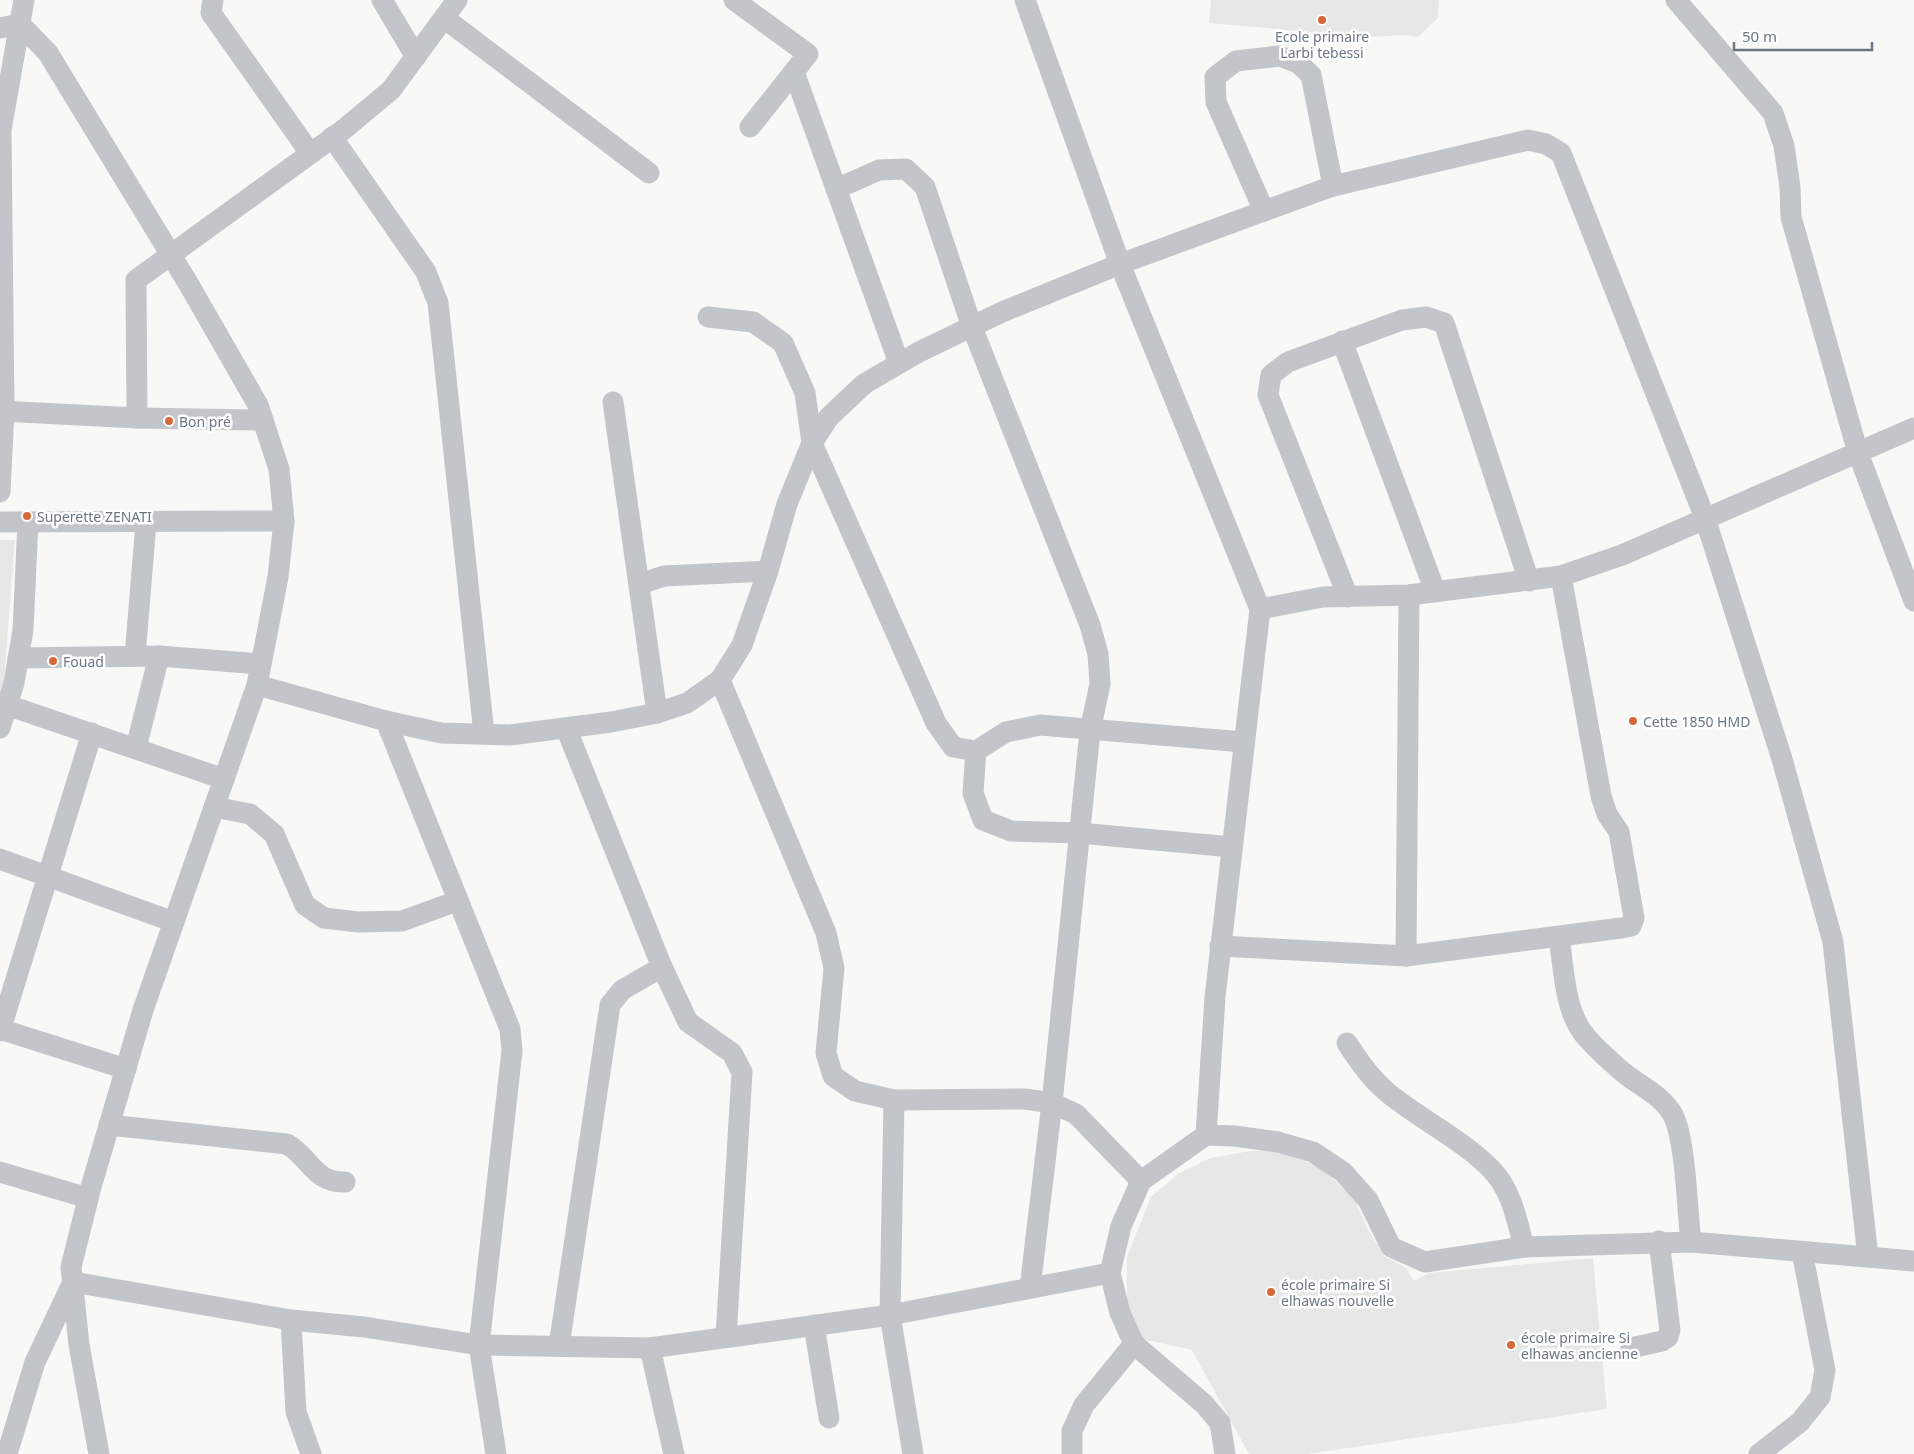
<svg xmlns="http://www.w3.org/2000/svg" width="1914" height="1454" font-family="'Noto Sans',sans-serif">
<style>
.built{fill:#e6e7e7}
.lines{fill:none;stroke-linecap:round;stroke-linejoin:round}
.minor{stroke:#c2c5c9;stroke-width:21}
.poi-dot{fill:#d76838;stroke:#fff;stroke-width:2}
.labels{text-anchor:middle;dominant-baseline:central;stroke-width:5;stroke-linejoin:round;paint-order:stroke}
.poi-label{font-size:14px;fill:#6a7785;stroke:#fff;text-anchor:start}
</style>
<rect width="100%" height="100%" fill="#f8f8f6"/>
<g class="built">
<path d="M1211 0H1439L1438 18 1418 37 1404 35 1367 37 1209 23Z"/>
<path d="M0 540H15L4 680 0 691Z"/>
<path d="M1278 1149 1324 1170 1355 1200 1367 1228 1384 1256 1406 1268 1414 1281 1429 1273 1593 1258 1607 1409 1308 1454H1249L1192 1350 1142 1339 1127 1303V1257L1151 1197 1178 1174 1210 1158 1244 1152Z"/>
</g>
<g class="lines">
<g class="minor">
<path d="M213 0 211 13 310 153"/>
<path d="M382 0 416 57"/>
<path d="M734 0 808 54 750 127"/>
<path d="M1025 0 1120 264 1260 609 1215 997 1206 1135"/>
<path d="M1676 0 1773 113 1784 146 1790 187 1791 217 1858 453 1914 601"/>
<path d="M444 18 649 173"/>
<path d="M20 24 48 53 188 283 258 405 279 469 284 521 278 577 257 685 143 1010 91 1187 71 1267 79 1345 99 1454"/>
<path d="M0 28 20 24"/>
<path d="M794 72 899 363"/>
<path d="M332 137 426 272 438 303 484 734"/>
<path d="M836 189 879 170 906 169 925 187 972 327 1090 625 1098 654 1100 684 1090 731 1052 1103 1030 1288"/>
<path d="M1264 211 1216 102 1215 77 1236 61 1280 56 1298 63 1311 75 1333 186"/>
<path d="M708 317 753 322 783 343 805 393 812 443 936 723 953 747 976 751 1006 732 1040 725 1244 742"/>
<path d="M1342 341 1435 591"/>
<path d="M613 402 657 713"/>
<path d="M0 411 137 418 263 420"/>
<path d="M137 418 136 280 343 130 391 90 457 0"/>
<path d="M0 492 4 411 1 130 24 0"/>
<path d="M0 522 284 521"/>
<path d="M640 584 664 576 768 571"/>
<path d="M1348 597 1268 395 1271 375 1288 362 1402 320 1426 317 1444 323 1529 581"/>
<path d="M1260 609 1323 597 1409 595 1561 576 1622 555 1914 428"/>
<path d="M135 656 146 523"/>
<path d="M18 658 159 656 261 664"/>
<path d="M720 680 826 933 834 968 826 1053 833 1076 855 1091 894 1100 1025 1099 1052 1103 1076 1114 1141 1181"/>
<path d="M257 685 386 721 441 733 510 735 611 722 657 713 687 703 720 680 742 645 768 571 787 504 812 443 829 417 864 384 919 352 1002 312 1120 264 1264 211 1333 186 1528 140 1546 144 1561 153 1705 518 1782 759 1833 942 1868 1257"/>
<path d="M7 705 224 779"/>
<path d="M386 721 510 1029 512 1051 479 1345 496 1454"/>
<path d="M0 728 14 683 23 630 28 522"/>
<path d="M566 728 662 967 688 1022 732 1053 742 1072 726 1337"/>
<path d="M136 748 159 656"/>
<path d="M976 751 973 793 983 820 1011 831 1079 833 1232 847"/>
<path d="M214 807 250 814 274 834 305 905 324 918 358 922 402 921 457 901"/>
<path d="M0 859 174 922"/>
<path d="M1559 938C1564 968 1564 1007 1583 1033 1594 1047 1610 1061 1624 1073 1640 1086 1663 1096 1673 1115 1686 1141 1687 1210 1691 1242"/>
<path d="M1220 946 1406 956 1409 595"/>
<path d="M1406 956 1621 928 1631 926 1634 918 1619 832 1607 814 1601 796 1561 576"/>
<path d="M0 1029 126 1069"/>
<path d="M0 1031 92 733"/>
<path d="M1347 1043C1359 1061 1370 1078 1388 1093 1421 1120 1462 1139 1492 1170 1512 1191 1517 1221 1524 1247"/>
<path d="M894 1100 890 1315 913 1454"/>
<path d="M109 1125 287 1144C310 1157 314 1183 345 1182"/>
<path d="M0 1172 88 1198"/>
<path d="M291 1320 296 1412 311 1454"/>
<path d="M814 1325 829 1418"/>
<path d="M559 1346 610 1005 622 990 662 967"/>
<path d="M650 1348 674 1454"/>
<path d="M1631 1348 1662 1341 1668 1337 1670 1330 1659 1241"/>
<path d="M7 1454 35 1362 73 1282 291 1320 364 1327 479 1345 650 1348 890 1315 1110 1273"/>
<path d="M1072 1454V1431L1084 1405 1134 1344"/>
<path d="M1225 1454 1220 1423 1204 1404 1134 1344 1120 1313 1110 1273 1121 1226 1141 1181 1206 1135 1234 1136 1278 1142 1313 1152 1343 1172 1368 1200 1391 1247 1425 1262 1524 1247 1691 1242 1914 1261"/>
<path d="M1759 1454 1800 1422 1820 1397 1825 1370 1802 1252"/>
</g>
</g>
<g class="poi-dot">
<circle cx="1322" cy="20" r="5"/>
<circle cx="169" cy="421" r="5"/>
<circle cx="27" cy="516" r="5"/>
<circle cx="53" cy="661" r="5"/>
<circle cx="1633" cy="721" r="5"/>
<circle cx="1271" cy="1292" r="5"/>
<circle cx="1511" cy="1345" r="5"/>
</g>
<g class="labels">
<g class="poi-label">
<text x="1322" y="36" text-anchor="middle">Ecole primaire<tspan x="1322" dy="16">Larbi tebessi</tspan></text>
<text x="179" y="421">Bon pré</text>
<text x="37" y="516">Superette ZENATI</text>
<text x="63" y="661">Fouad</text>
<text x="1643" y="721">Cette 1850 HMD</text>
<text x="1281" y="1284">école primaire Si<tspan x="1281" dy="16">elhawas nouvelle</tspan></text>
<text x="1521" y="1337">école primaire Si<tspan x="1521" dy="16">elhawas ancienne</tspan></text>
</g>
</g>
<path d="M1734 42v8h138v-8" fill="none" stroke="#6a7785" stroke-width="2.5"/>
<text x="1742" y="42" font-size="15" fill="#6a7785" stroke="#ffffff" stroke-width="4" paint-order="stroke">50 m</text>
</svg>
